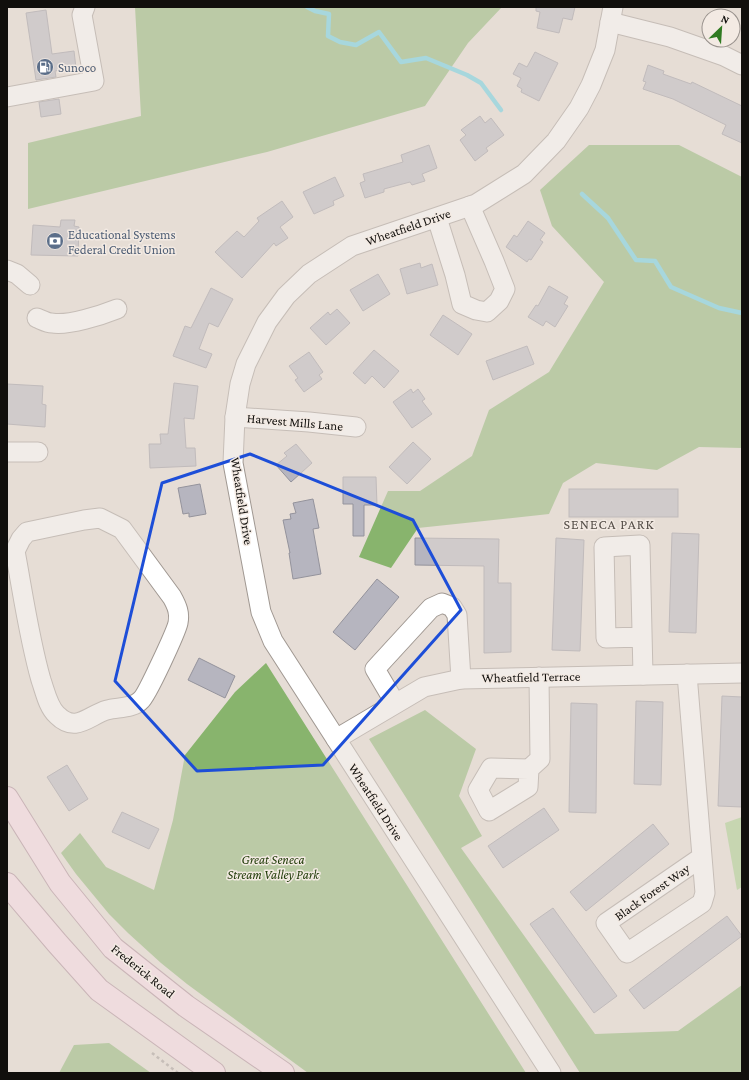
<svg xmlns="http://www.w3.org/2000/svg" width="749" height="1080" font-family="'Crimson Pro',serif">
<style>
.green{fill:#a2ce86}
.forest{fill:#88b46d}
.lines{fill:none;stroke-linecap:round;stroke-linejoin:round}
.stream{stroke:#5cd0e6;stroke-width:4.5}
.building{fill:#b6b5bf;stroke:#94939c}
.minor-casing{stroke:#a09892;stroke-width:21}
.major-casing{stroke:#a88593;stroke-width:24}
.path{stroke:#a19a94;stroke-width:2.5;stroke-dasharray:3 3;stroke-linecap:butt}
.minor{stroke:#fff;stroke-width:19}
.major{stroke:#fbdce9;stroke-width:22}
.marked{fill:none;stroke:#1d4ed8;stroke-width:3;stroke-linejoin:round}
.labels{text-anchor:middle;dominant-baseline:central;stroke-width:3;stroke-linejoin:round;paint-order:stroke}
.service-label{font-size:13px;fill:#4e5e75;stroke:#f3eae3;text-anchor:start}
.street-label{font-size:13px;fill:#110f0c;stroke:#f3eae3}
.park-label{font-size:13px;font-style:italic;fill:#223d0a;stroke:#f3eae3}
.neighbourhood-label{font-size:14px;letter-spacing:1px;fill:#564f49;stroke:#f3eae3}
</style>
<rect width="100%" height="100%" fill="#e6ddd6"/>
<path class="green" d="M742 817V887L737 890 725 823Z"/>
<g class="forest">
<path d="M135 7H502L468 43 425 106 267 152 28 209V143L141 116Z"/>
<path d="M589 145H679L742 177V448L699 447 657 470 596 463 563 483 549 514 418 528 391 568 359 557 388 491H420L472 456 489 410 549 372 604 282 552 226 540 190Z"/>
<path d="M266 663 526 1073H308L187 984 161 963 128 933 109 914 76 874 61 853 80 833 106 867 154 890 173 820 185 755 235 692Z"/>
<path d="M425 710 476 749 459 796 482 836 461 848 595 1034 678 1031 742 985V1073H580L369 739Z"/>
<path d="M109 1043 151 1073H59L74 1045Z"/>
</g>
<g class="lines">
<g class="stream">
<path d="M307 7 315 11 329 14 328 36 340 42 356 45 379 32 401 62 426 58 467 75 481 83 501 110"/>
<path d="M582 194 608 218 636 260 655 261 671 287 719 308 742 313"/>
</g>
</g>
<g class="building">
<path d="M536 7H575L572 20 563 18 559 33 537 28 540 12 536 11Z"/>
<path d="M46 10 52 54 74 51 76 68 55 71 56 77 36 80 26 13Z"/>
<path d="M535 52 558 63 539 101 521 92 522 89 517 86 521 78 513 74 519 63 527 67Z"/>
<path d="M648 65 664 71 663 74 691 84 692 82 742 106V143L722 134 726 125 673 99 643 89 646 82 643 81Z"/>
<path d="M59 99 61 114 41 117 39 102Z"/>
<path d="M480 116 485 123 491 118 504 135 486 148 488 151 475 161 460 140 466 135 461 130Z"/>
<path d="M429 145 437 168 422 174 425 181 412 185 410 182 384 189V192L365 198 360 183 365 181 363 174 403 162 401 155Z"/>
<path d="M335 177 344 196 333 201 334 205 314 214 303 192Z"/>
<path d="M282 201 293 217 280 227 288 238 276 246 274 243 242 278 215 252 237 231 244 237 259 221 257 218Z"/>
<path d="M61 220H75L74 226 79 227 78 256 31 255 33 225 60 227Z"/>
<path d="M528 221 545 233 540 240 543 242 531 260 529 259 527 262 506 247 514 235 517 237Z"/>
<path d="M420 263 421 268 432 264 438 285 407 294 400 269Z"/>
<path d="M378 274 390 294 363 311 350 290Z"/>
<path d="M549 286 568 297 564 304 568 306 555 327 546 321 543 326 528 317 536 305 538 306Z"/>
<path d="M211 288 233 299 218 327 209 323 199 349 212 354 206 368 173 356 185 326 191 328Z"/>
<path d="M337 309 350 323 326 345 310 328 328 312 330 315Z"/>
<path d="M443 315 472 334 458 355 430 335Z"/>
<path d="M527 346 534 364 493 380 486 361Z"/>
<path d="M374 350 399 371 384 388 372 376 365 384 353 373Z"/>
<path d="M309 352 323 372 319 375 322 379 304 392 295 380 298 378 289 366Z"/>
<path d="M174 383 198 386 194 419 184 418 186 448H195L196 466 150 468 149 444H161L160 434H168Z"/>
<path d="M7 384 43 386 42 404 46 405 45 427 7 424Z"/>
<path d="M411 389 413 393 418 389 425 399 422 401 432 414 412 428 393 402Z"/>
<path d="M413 442 431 459 407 484 389 467Z"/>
<path d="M296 444 312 463 291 482 276 465 287 456 284 453Z"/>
<path d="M343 477H376L377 505H364V536H353V504H343Z"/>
<path d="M200 484 206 514 189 517V513L183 514 178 488Z"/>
<rect x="569" y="489" width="109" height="28"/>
<path d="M313 499 319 528 313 529 321 574 293 579 289 553H290L283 520 291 519 290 514 296 513 293 503Z"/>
<path d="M672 533 699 534 696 633 669 632Z"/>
<path d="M415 538 499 539 498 583H511V652L484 653V566L415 565Z"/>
<path d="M556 538 584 540 580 651 552 650Z"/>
<path d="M377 579 399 597 355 650 333 632Z"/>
<path d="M199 658 235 676 225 698 188 680Z"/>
<path d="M722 696 742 697V807L718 806Z"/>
<path d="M636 701 663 702 661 785 634 784Z"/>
<path d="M571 703 597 704 596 813 569 812Z"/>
<path d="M67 765 88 799 69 811 47 777Z"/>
<path d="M544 808 559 830 503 868 488 846Z"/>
<path d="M122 812 159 829 149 849 112 832Z"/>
<path d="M653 824 669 844 586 911 570 892Z"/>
<path d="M553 908 617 996 594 1013 530 924Z"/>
<path d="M727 916 742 936 644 1009 629 990Z"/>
</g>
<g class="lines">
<g class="minor-casing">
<g id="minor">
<path d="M610 22 670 37 724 56 742 65"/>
<path d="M7 97 94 81 82 15 85 7"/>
<path d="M437 218 455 275 462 304 476 310 487 312 499 301 505 289 494 261 470 206"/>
<path d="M7 270 17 274 30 285"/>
<path d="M37 318C42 320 47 323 52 323 68 326 102 315 117 309"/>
<path d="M235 417 309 422 356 427"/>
<path d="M7 452H38"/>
<path d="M100 518 122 529 172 597C177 606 180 613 178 623 176 632 147 695 141 700 133 709 117 707 107 710 89 715 76 734 57 715 48 707 45 691 41 680 29 638 23 594 15 551L21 539 27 532 84 520Z"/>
<path d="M642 637 606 638 604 547 640 545 643 675"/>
<path d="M687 674 705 893 702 903 627 953 606 923 702 857"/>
<path d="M395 703 375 669 431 608 442 603 452 607 457 615 461 679"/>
<path d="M336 739 424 687 461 679 742 673"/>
<path d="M529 769 491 768 478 790 489 811 528 787 529 769 540 759 539 677"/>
<path d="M551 1073 273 641 261 612 233 463 235 417 240 384 246 364 267 322 286 296 309 274 352 246 476 204 524 174 556 141 579 108 591 85 605 50 613 7"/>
</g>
</g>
<g class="major-casing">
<g id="major">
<path d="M7 798 60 883 113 948 186 1006 283 1073"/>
<path d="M7 884 57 943 99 990 214 1073"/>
</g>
</g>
<path class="path" d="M152 1053 178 1073"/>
<use href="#minor" class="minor"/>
<use href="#major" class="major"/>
</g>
<path d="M0 0H749V1080H0ZM250 454 413 520 461 610 323 765 197 771 115 681 162 483Z" fill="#e6ddd6" fill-opacity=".55" fill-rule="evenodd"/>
<path class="marked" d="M250 454 413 520 461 610 323 765 197 771 115 681 162 483Z"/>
<defs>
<g id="fuel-disc" transform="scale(0.9)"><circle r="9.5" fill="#5c6f8a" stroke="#f3eae3"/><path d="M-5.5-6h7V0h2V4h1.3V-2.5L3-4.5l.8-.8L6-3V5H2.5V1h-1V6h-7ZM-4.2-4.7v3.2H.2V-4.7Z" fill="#fff"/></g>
<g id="bank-disc" transform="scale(0.9)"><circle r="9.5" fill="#5c6f8a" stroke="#f3eae3"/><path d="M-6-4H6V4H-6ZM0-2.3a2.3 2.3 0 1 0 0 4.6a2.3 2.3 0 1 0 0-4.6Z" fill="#fff"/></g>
</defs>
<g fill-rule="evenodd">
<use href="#fuel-disc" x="45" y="67"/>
<use href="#bank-disc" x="55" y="241"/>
</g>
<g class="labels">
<g class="service-label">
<text x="58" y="67">Sunoco</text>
<text x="68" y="234">Educational Systems<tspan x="68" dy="15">Federal Credit Union</tspan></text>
</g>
<g class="street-label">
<text transform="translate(408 227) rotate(-19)">Wheatfield Drive</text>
<text transform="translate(295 422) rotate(5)">Harvest Mills Lane</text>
<text transform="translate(242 501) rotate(81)">Wheatfield Drive</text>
<text transform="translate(531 677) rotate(-1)">Wheatfield Terrace</text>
<text transform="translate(376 802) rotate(57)">Wheatfield Drive</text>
<text transform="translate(652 892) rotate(-35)">Black Forest Way</text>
<text transform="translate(143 971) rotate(39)">Frederick Road</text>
</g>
<g class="park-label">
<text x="273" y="859">Great Seneca<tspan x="273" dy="15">Stream Valley Park</tspan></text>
</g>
<g class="neighbourhood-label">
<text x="609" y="524">SENECA PARK</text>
</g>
</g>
<rect width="749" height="1080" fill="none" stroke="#110f0c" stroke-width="16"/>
<g transform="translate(721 28) rotate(25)"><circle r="19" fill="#f3eae3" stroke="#99928d"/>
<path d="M0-3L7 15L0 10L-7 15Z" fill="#307a21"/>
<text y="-6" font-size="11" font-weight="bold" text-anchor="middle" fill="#110f0c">N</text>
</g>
</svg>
